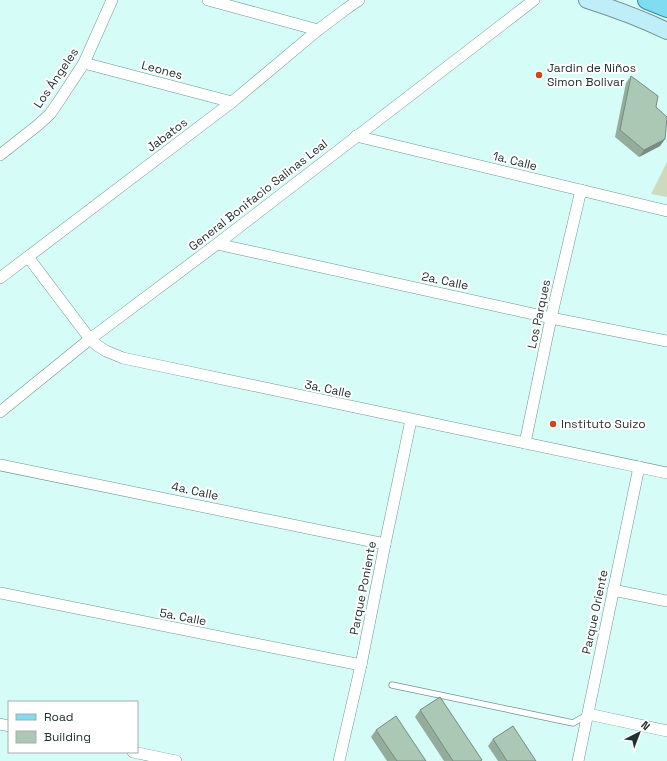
<svg xmlns="http://www.w3.org/2000/svg" width="667" height="761" font-family="'Space Grotesk',sans-serif">
<style>
.green{fill:#cedabe}
.lines{fill:none;stroke-linecap:round;stroke-linejoin:round}
.lane-casing{stroke:#729692;stroke-width:7}
.street-casing{stroke:#729692;stroke-width:12}
.secondary-casing{stroke:#729692;stroke-width:18}
.primary-casing{stroke:#2791a7;stroke-width:20}
.lane{stroke:#fff;stroke-width:5.5}
.street{stroke:#fff;stroke-width:11}
.secondary{stroke:#bfedf8;stroke-width:16}
.primary{stroke:#7fdcf1;stroke-width:18}
.wall{fill:#93ac9c}
.shaded-wall{fill:#788c7f}
.building{fill:#abc8b5;stroke:#788c7f}
.poi-dot{fill:#cf461d;stroke:#fff;stroke-width:1.5}
.labels{text-anchor:middle;dominant-baseline:central;stroke-width:4;stroke-linejoin:round;paint-order:stroke}
.poi-label{font-size:12px;fill:#233230;stroke:#fff;text-anchor:start}
.street-label{font-size:12px;fill:#233230;stroke:#fff}
</style>
<rect width="100%" height="100%" fill="#d5fcf7"/>
<path class="green" d="M667 162V197L651 194Z"/>
<g class="lines">
<g class="lane-casing">
<path id="lane" d="M392 685 573 723 587 715"/>
</g>
<g class="street-casing">
<g id="street">
<path d="M208 0 318 30"/>
<path d="M84 63 232 102"/>
<path d="M356 136 667 211"/>
<path d="M0 155 38 125 50 114 57 104 84 63 112 0"/>
<path d="M217 244 551 318 667 341"/>
<path d="M28 257 90 339 98 346 106 351 123 358 667 473"/>
<path d="M0 278 232 102 318 30 346 9 359 0"/>
<path d="M0 412 90 339 217 244 534 0"/>
<path d="M525 443 551 318 581 190"/>
<path d="M0 465 385 544"/>
<path d="M613 590 667 601"/>
<path d="M0 593 361 665"/>
<path d="M588 714 667 731"/>
<path d="M0 724 9 726"/>
<path d="M133 752 176 761"/>
<path d="M339 761 361 665 385 544 411 420"/>
<path d="M578 761 639 467"/>
</g>
</g>
<g class="secondary-casing">
<path id="secondary" d="M587 0C615 9 640 18 667 31"/>
</g>
<g class="primary-casing">
<path id="primary" d="M647 0 667 8"/>
</g>
<use href="#lane" class="lane"/>
<use href="#street" class="street"/>
<use href="#secondary" class="secondary"/>
<use href="#primary" class="primary"/>
</g>
<g class="wall">
<path d="M631 76 656 107 665 139 660 146 639 157 615 137 626 83Z"/>
<path d="M420 710 482 760 481 761H444L415 717Z"/>
<path d="M376 730 426 761H387L371 737Z"/>
<path d="M493 739 536 761H498L488 746Z"/>
</g>
<path class="shaded-wall" d="M665 139 660 146 639 157 644 150Z"/>
<g class="building">
<path d="M631 76 658 96 656 107 667 117 665 139 644 150 620 130Z"/>
<path d="M440 697 482 760 480 761H453L420 710Z"/>
<path d="M396 716 426 761H397L376 730Z"/>
<path d="M513 726 536 761H507L493 739Z"/>
</g>
<g class="poi-dot">
<circle cx="539" cy="75" r="4"/>
<circle cx="553" cy="424" r="4"/>
</g>
<g class="labels">
<g class="poi-label">
<text x="547" y="68">Jardin de Niños<tspan x="547" dy="14">Simon Bolivar</tspan></text>
<text x="561" y="424">Instituto Suizo</text>
</g>
<g class="street-label">
<text transform="translate(162 70) rotate(15)">Leones</text>
<text transform="translate(56 78) rotate(-56)">Los Ángeles</text>
<text transform="translate(167 135) rotate(-37)">Jabatos</text>
<text transform="translate(515 161) rotate(14)">1a. Calle</text>
<text transform="translate(258 195) rotate(-38)">General Bonifacio Salinas Leal</text>
<text transform="translate(445 281) rotate(12)">2a. Calle</text>
<text transform="translate(539 314) rotate(-78)">Los Parques</text>
<text transform="translate(328 389) rotate(12)">3a. Calle</text>
<text transform="translate(195 491) rotate(12)">4a. Calle</text>
<text transform="translate(363 588) rotate(-79)">Parque Poniente</text>
<text transform="translate(595 612) rotate(-78)">Parque Oriente</text>
<text transform="translate(183 617) rotate(11)">5a. Calle</text>
</g>
</g>
<rect x="8" y="701" width="130" height="52" fill="#ffffff" stroke="#a7adac"/>
<rect x="16" y="714" width="20" height="6" fill="#7fdcf1" stroke="#a7adac"/>
<text x="44" y="721" font-size="12" fill="#233230">Road</text>
<rect x="16" y="731" width="20" height="12" fill="#abc8b5" stroke="#a7adac"/>
<text x="44" y="741" font-size="12" fill="#233230">Building</text>
<g transform="translate(639 733) rotate(42)" stroke="#ffffff" stroke-width="3" paint-order="stroke">
<path d="M0-3L7 15L0 10L-7 15Z" fill="#233230"/>
<text y="-6" font-size="11" font-weight="bold" text-anchor="middle" fill="#233230">N</text>
</g>
</svg>
